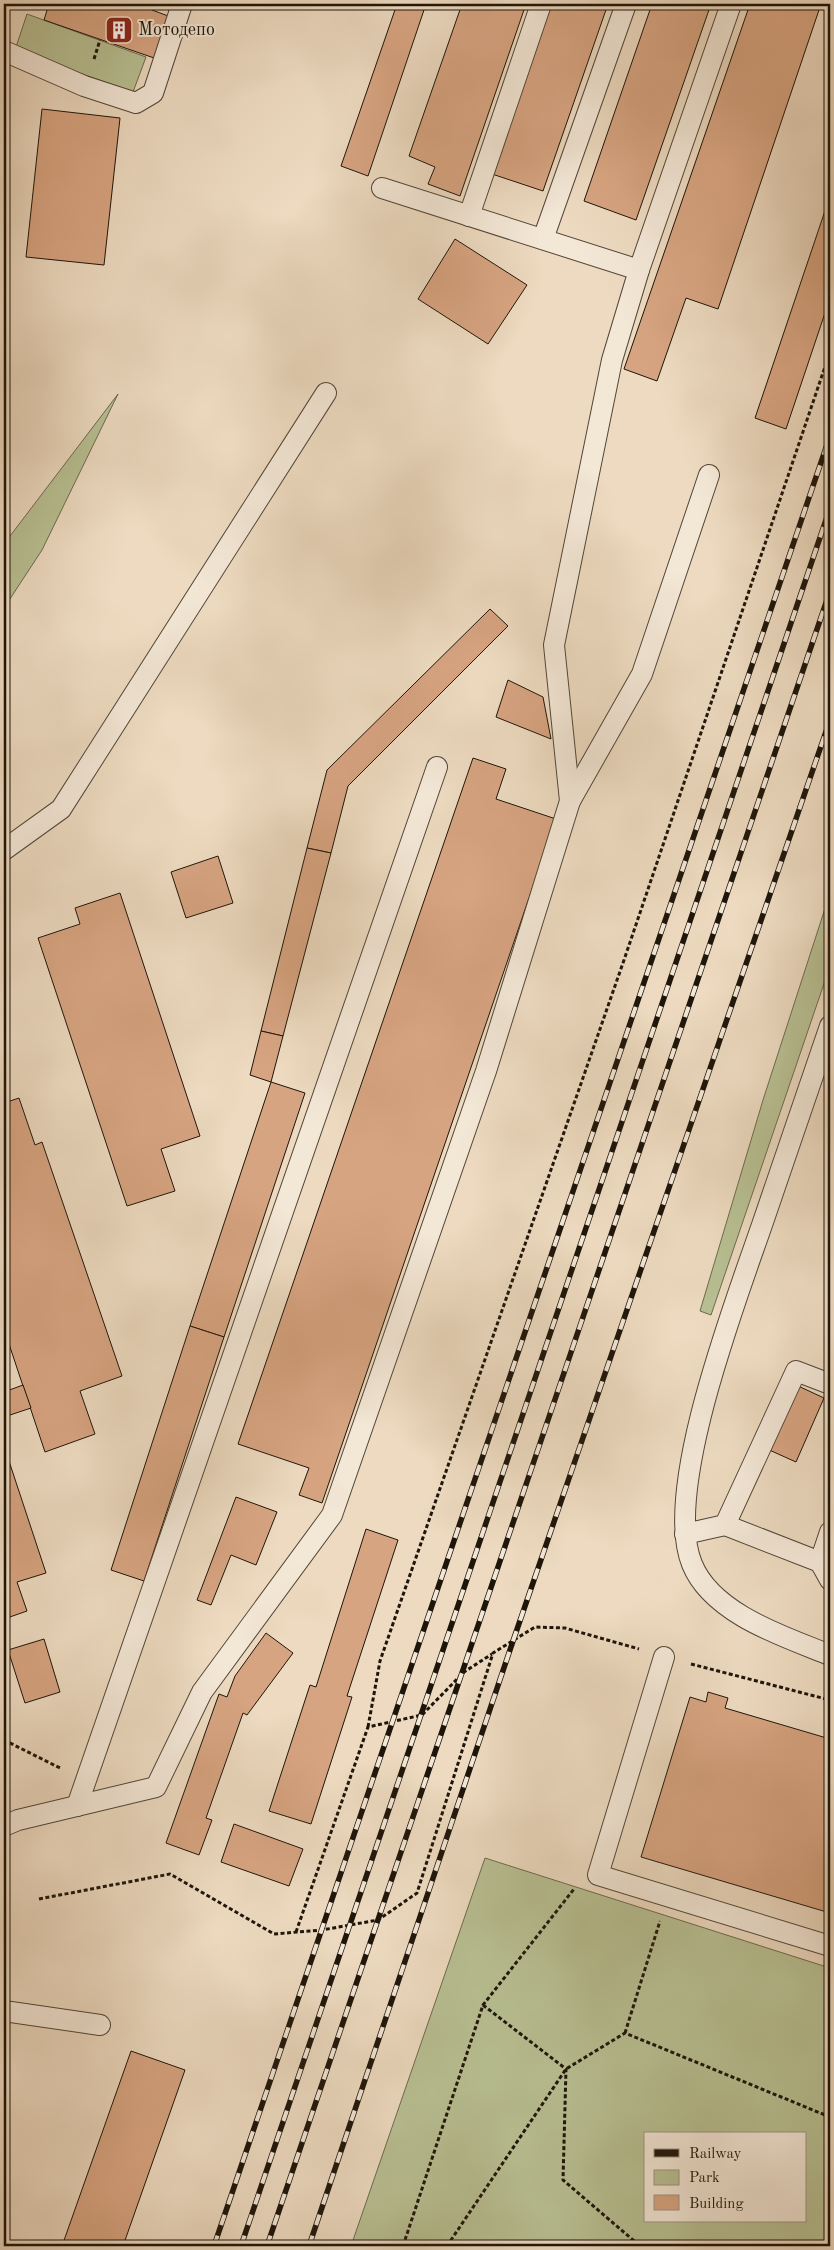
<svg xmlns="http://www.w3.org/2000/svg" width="834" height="2250" font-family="'Old Standard TT',serif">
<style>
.green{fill:#b8c093;stroke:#6b6a4e;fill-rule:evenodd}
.building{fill:#d7a481;stroke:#1e150a}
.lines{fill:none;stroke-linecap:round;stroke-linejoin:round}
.service-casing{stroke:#524638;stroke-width:22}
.path{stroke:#1e150a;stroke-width:3;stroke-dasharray:4 2.5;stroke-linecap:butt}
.service{stroke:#f3e7d6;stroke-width:20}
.rail-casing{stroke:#1e150a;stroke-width:5.5}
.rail{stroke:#f3e7d6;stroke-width:4;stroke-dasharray:11;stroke-linecap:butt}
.labels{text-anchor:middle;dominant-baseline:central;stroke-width:4;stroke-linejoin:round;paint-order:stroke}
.poi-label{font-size:18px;fill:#1e150a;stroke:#f3e7d6;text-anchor:start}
</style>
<rect width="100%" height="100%" fill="#eddac0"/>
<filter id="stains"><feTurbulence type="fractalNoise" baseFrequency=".004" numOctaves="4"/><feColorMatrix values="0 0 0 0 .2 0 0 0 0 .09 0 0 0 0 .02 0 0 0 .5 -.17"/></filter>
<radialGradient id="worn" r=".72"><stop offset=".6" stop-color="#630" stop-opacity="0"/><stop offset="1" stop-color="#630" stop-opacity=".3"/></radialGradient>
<g class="green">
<path d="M27 14 146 57 133 92 15 50Z"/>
<path d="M118 394 42 550 4 608V544Z"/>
<path d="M830 893V966L711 1315 700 1311 763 1100Z"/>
<path d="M485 1858 830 1968V2246H351ZM645 2134H805V2221H645Z"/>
</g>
<g class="building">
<path d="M49 4H154L152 10 171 17 157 59 44 20Z"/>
<path d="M397 4H426L368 176 341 166Z"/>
<path d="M462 4H526L460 196 428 184 435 167 409 156Z"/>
<path d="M551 4H608L543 191 492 174Z"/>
<path d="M652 4H711L636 220 584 201Z"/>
<path d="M750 4H821L718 309 686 298 657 381 624 369Z"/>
<path d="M42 109 120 118 104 265 26 257Z"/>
<path d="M830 196V298L786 429 755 418Z"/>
<path d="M455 239 527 285 488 344 418 299Z"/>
<path d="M490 609 508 626 348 786 331 853 307 848 327 770Z"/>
<path d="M508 680 543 697 551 739 496 717Z"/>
<path d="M473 758 506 769 496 799 556 819 322 1503 299 1495 309 1468 238 1444Z"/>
<path d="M307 848 331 853 283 1036 261 1031Z"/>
<path d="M218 856 233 903 186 918 171 872Z"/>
<path d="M120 893 200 1136 161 1149 175 1191 127 1206 38 938 80 924 75 908Z"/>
<path d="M261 1031 283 1036 271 1082 250 1075Z"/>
<path d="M271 1082 305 1093 224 1337 190 1326Z"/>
<path d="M19 1098 35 1145 42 1142 122 1376 80 1391 95 1434 45 1452 4 1329V1103Z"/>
<path d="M190 1326 224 1337 144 1581 111 1570Z"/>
<path d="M23 1385 31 1408 4 1417V1392Z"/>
<path d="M796 1385 824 1398 796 1462 767 1449Z"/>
<path d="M4 1446 46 1573 17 1582 27 1611 4 1619Z"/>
<path d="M236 1497 277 1512 256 1565 231 1555 211 1605 197 1600Z"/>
<path d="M366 1529 398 1540 347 1696 352 1697 311 1824 269 1811 310 1685 316 1687Z"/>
<path d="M266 1633 293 1653 247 1715 243 1713 206 1818 212 1820 199 1855 166 1843 219 1694 227 1697 235 1676Z"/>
<path d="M44 1639 60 1692 25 1703 8 1650Z"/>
<path d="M708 1692 728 1698 725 1708 830 1739V1913L641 1857 690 1697 706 1702Z"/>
<path d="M234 1824 303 1849 289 1886 221 1862Z"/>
<path d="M131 2051 185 2070 123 2246H62Z"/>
</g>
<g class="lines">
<g class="service-casing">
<g id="service">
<path d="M4 51 84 86 136 103 153 93 182 4"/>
<path d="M382 188 639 270"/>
<path d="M469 216 541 4"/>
<path d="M543 239 626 4"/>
<path d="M570 801 642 674 709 475"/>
<path d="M4 850 61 809 326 393"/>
<path d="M830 1026C808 1091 785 1156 763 1222 737 1298 662 1491 692 1564 712 1614 785 1637 830 1655"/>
<path d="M725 1525 820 1562"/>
<path d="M830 1532 820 1562 830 1580"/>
<path d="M685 1534 725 1525 796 1371 830 1384"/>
<path d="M664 1657 598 1875 830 1946"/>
<path d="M77 1806 437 767"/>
<path d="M4 1826 18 1820 156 1787 202 1692 332 1515 486 1071 570 801 554 645 612 360 639 270 731 4"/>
<path d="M4 2011 100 2025"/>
</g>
</g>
<g class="path">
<path d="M94 59 100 40"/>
<path d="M691 1664 830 1700"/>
<path d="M368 1727 380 1661 624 960 830 352"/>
<path d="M4 1740 62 1769"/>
<path d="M39 1899 170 1874 274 1934 322 1930 378 1920 417 1893 493 1653 535 1627 565 1628 639 1649"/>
<path d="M296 1932 368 1727 422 1715 464 1672 492 1654"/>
<path d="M483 2005 566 2069 563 2180 640 2246"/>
<path d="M625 2033 660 1921"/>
<path d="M403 2246 483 2005 574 1889"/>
<path d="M447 2246 566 2069 625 2033 830 2117"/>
</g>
<use href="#service" class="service"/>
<g class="rail-casing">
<g id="rail">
<path d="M214 2246 830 436"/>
<path d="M241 2246 830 508"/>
<path d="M267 2246 830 591"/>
<path d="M309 2246 513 1641 830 720"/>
</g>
</g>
<use href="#rail" class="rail"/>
</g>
<defs>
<g id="building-square" transform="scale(1.4375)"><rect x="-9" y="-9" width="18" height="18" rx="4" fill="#8f2418" stroke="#f3e7d6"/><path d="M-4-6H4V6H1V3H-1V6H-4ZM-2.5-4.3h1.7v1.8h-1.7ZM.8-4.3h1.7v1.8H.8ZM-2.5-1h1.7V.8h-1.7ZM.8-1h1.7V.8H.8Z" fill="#fff"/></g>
</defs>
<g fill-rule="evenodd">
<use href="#building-square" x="119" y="30"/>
</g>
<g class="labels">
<g class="poi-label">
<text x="138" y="30">Мотодепо</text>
</g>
</g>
<rect width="834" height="2250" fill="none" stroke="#eddac0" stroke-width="20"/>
<rect x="5" y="5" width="824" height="2240" fill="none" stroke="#1e150a" stroke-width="2.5"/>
<rect x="10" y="10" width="814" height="2230" fill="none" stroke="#1e150a"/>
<rect x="644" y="2132" width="162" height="90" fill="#f3e7d6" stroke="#9e9384"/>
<rect x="654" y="2149" width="25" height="8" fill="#1e150a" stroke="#9e9384"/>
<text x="689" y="2158" font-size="15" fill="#1e150a">Railway</text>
<rect x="654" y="2170" width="25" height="15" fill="#b8c093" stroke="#9e9384"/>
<text x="689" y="2182" font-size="15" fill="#1e150a">Park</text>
<rect x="654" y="2195" width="25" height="15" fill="#d7a481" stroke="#9e9384"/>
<text x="689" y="2208" font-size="15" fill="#1e150a">Building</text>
<rect width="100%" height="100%" filter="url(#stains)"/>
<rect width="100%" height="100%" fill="url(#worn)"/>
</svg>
